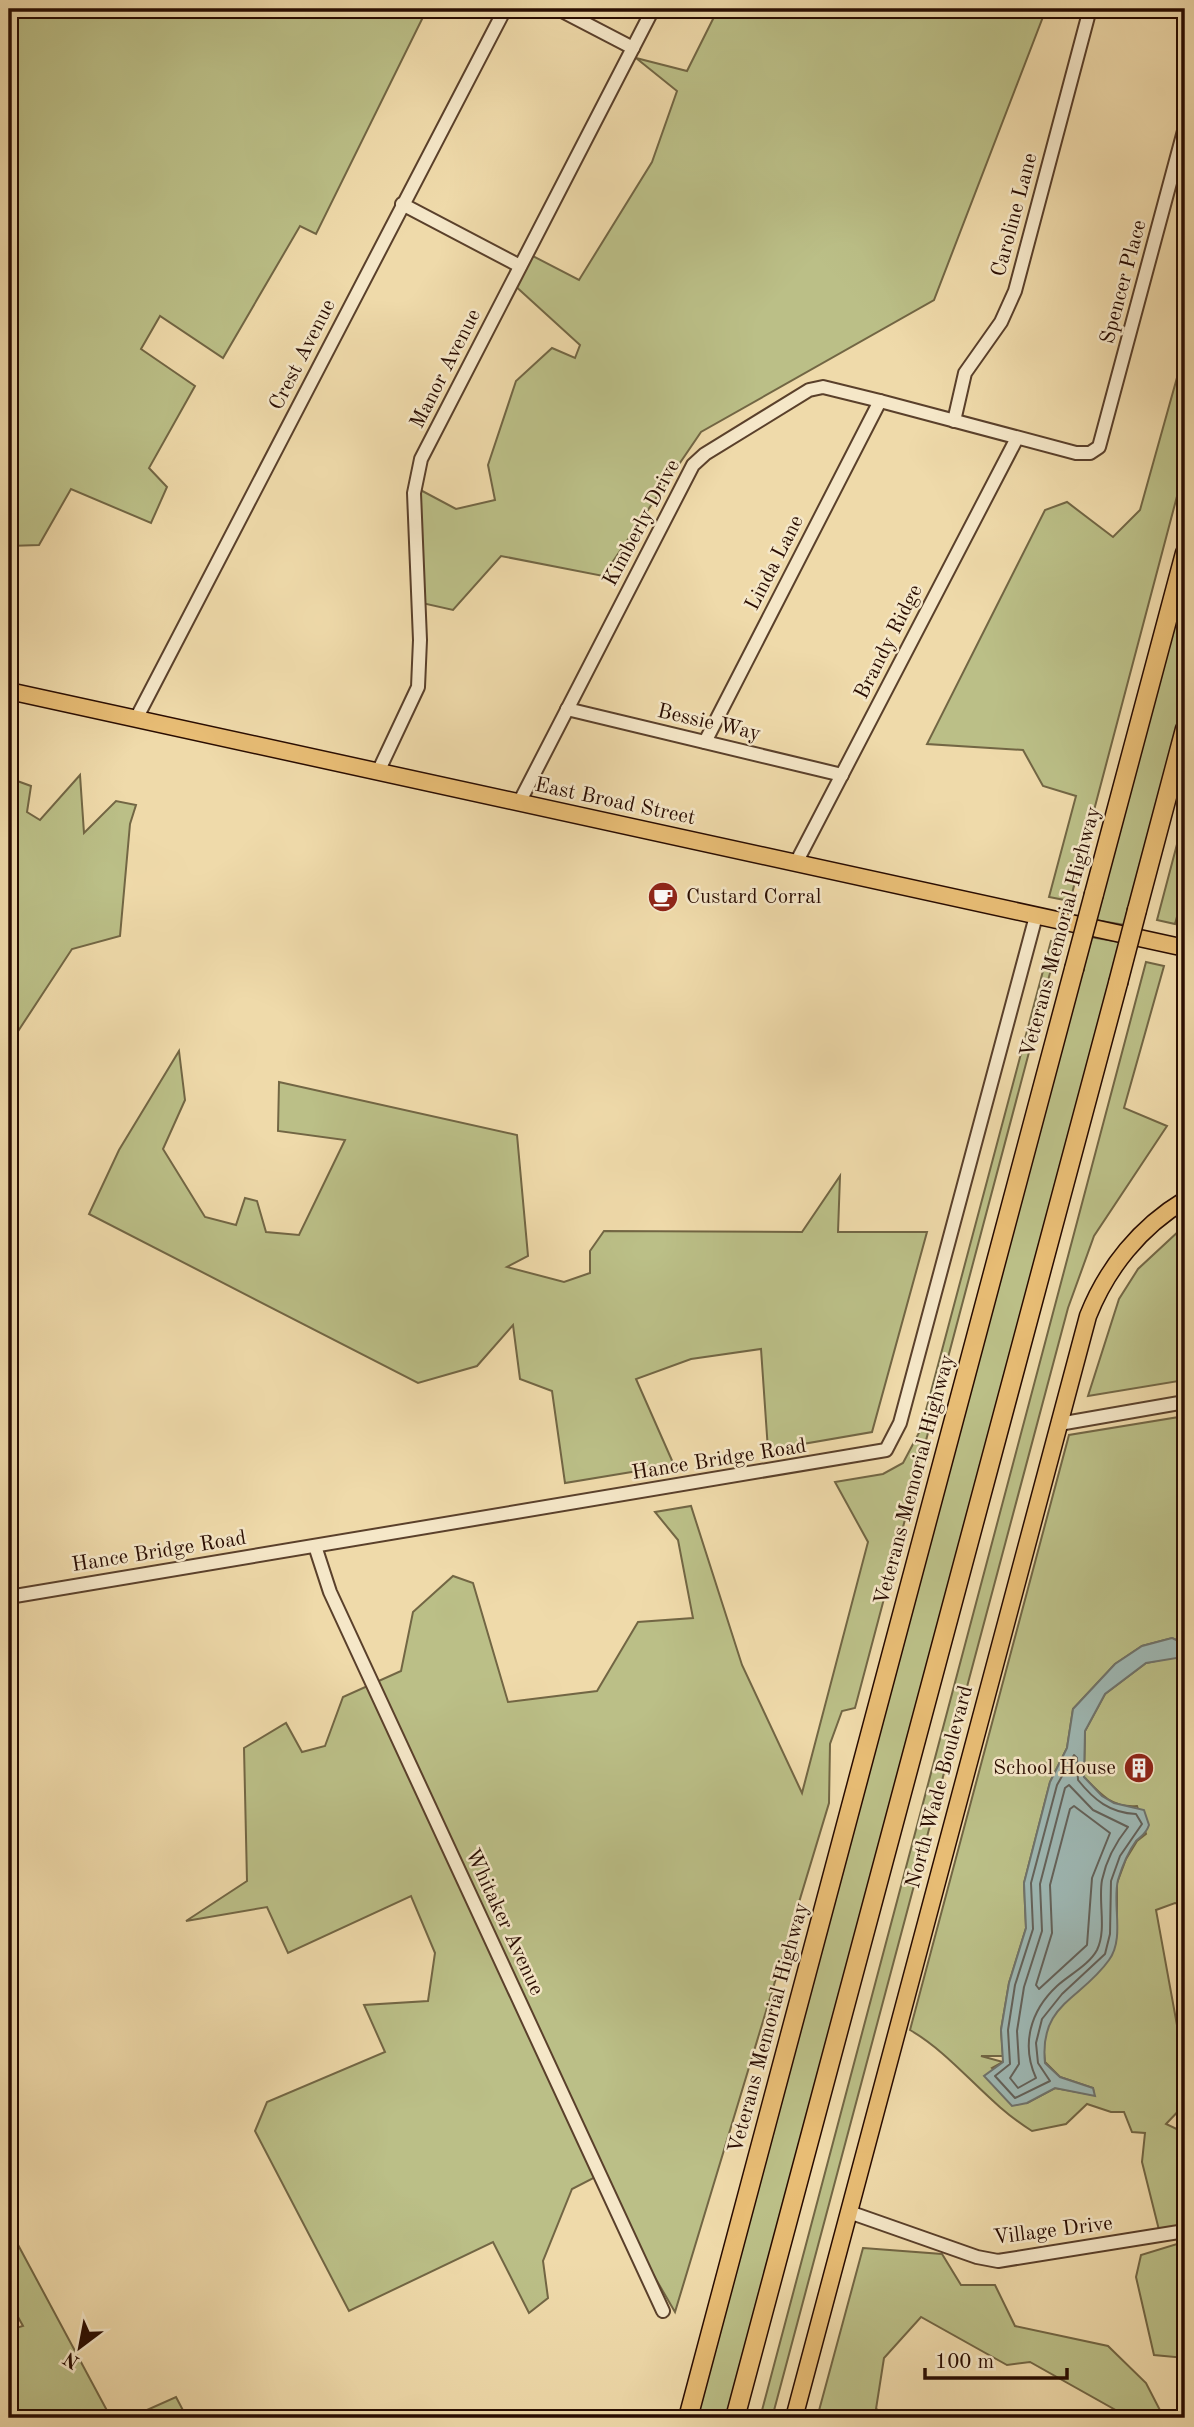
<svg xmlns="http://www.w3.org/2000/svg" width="1194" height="2427" font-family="'Old Standard TT',serif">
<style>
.green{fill:#bbbf87;stroke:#726644;stroke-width:2}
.water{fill:#9eb8b4;stroke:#6f736c;stroke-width:2}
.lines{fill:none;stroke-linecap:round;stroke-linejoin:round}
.shore{stroke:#64625a;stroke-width:2}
.minor-casing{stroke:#5a402b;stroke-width:16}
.major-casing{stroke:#290c01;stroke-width:19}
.highway-casing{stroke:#290c01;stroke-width:21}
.minor{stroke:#f5e7c8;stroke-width:12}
.major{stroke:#e8bd75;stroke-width:16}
.highway{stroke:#e8bd75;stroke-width:18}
.highway-bridge-casing{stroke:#290c01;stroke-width:21;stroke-linecap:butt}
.highway-bridge{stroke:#e8bd75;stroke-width:18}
.labels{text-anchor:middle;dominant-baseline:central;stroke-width:5;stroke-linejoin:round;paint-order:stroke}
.street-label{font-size:21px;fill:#290c01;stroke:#f5e7c8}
.poi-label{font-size:21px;fill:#290c01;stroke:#f5e7c8;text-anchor:start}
</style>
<rect width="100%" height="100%" fill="#efdaaa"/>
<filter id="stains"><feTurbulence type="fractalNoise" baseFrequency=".00286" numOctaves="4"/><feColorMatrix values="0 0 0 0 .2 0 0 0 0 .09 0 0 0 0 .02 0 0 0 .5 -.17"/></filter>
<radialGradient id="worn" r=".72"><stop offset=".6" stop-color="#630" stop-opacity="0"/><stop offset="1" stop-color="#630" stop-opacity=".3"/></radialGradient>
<g class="green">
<path d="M9 9H427L316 234 300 226 223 358 160 316 141 349 195 386 149 468 167 487 151 523 71 489 39 545 9 546Z"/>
<path d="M718 9H1046L934 300 701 432 603 576 501 556 453 610 413 601V486L456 509 495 500 488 465 516 381 552 348 575 358 580 345 512 283 527 253 579 280 652 162 677 91 636 58 687 71Z"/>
<path d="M1185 349V466L1070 901 1049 897 1076 796 1043 786 1023 750 927 744 1045 510 1067 502 1113 537 1140 510Z"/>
<path d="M1185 571V708L1132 909 1127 912 1125 925 1095 920Z"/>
<path d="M80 775 84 833 116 801 136 805 130 824 120 936 72 949 9 1045V778L31 786 27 812 40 820Z"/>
<path d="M1185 814V887L1175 924 1157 920Z"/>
<path d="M1090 937 1120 942 729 2418H697Z"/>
<path d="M1051 941 1058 943 855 1708 842 1711 830 1744 829 1803 675 2312 618 2214 599 2175 572 2189 543 2261 548 2298 529 2313 493 2242 349 2311 255 2131 267 2102 385 2052 364 2005 428 2001 435 1953 411 1896 288 1953 267 1907 186 1921 247 1881 244 1748 286 1723 302 1752 325 1746 343 1697 401 1671 413 1612 453 1576 473 1583 508 1702 597 1691 638 1622 693 1618 678 1540 655 1512 691 1506 742 1665 802 1793 868 1542 835 1482 883 1474 903 1463 921 1429Z"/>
<path d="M1146 962 1164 966 1124 1108 1167 1126 1094 1236 1068 1308 772 2418H760Z"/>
<path d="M179 1051 185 1100 163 1149 205 1217 236 1225 245 1198 257 1201 266 1232 299 1235 345 1140 278 1131 279 1082 517 1135 528 1256 507 1267 564 1282 590 1273V1251L604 1231 802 1232 840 1176 838 1232H927L872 1432 768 1450 761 1349 691 1359 636 1379 674 1465 565 1483 552 1391 520 1379 513 1325 477 1366 418 1383 89 1214 119 1150Z"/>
<path d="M1181 1229 1185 1231V1380L1088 1396 1119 1299 1138 1269Z"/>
<path d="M1185 1416V1644L1172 1638 1142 1646 1115 1664 1073 1709 1067 1748 1050 1782 1024 1883 1026 1928 1009 1983 1001 2030 1003 2056H981L1003 2062 992 2068 1027 2103 1055 2088 1094 2095 1093 2088 1060 2077 1045 2062 1043 2043 1049 2021 1117 1934V1883L1126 1859 1137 1841 1146 1834 1137 1806C1112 1808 1100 1794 1084 1777L1085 1731 1105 1694 1146 1663 1185 1655V1906L1175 1903 1156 1910 1185 2069V2104L1166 2124 1185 2133V2219L1174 2228 1159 2230 1142 2162 1145 2133 1132 2132 1124 2112H1111L1087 2104 1066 2124 1032 2131C986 2103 955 2056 910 2030L1069 1435Z"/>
<path d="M9 2228 111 2418H9V2330L23 2326 9 2301Z"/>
<path d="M1177 2244 1185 2245V2358L1154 2355 1136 2277 1141 2255Z"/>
<path d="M863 2248 942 2254 961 2285H995L1015 2326 1108 2346 1146 2383 1164 2418H1130L1030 2362 1007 2365 921 2317 884 2358 876 2409 893 2418H817Z"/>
<path d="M176 2397 187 2418H129Z"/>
</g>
<path class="water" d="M1172 1638 1185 1644 1183 1657 1146 1663 1105 1694 1085 1731 1084 1777 1102 1796 1114 1803 1144 1810 1149 1825C1146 1834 1142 1835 1136 1841 1128 1852 1122 1867 1118 1880 1112 1904 1125 1938 1109 1960 1081 2000 1039 2003 1045 2063L1060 2077 1093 2088 1095 2096 1055 2088 1027 2103 1012 2106 984 2076 1003 2062 1001 2030 1009 1983 1026 1928 1024 1883 1050 1782 1067 1748 1073 1709 1115 1664 1142 1646Z"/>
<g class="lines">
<g class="shore">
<path d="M1074 1755 1077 1758 1078 1780C1094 1800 1110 1813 1136 1814L1142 1824 1120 1856 1111 1881 1110 1934 1105 1954 1062 1994 1042 2019 1036 2043 1038 2063 1050 2081 1015 2098 995 2076 1010 2064 1008 2030 1015 1985 1033 1929 1031 1883 1057 1785Z"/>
<path d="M1069 1785 1093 1810 1128 1827C1116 1842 1106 1861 1102 1880 1098 1902 1107 1929 1097 1950 1089 1965 1069 1975 1057 1986 1030 2011 1021 2045 1036 2078L1018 2088 1010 2078 1019 2064 1017 2031 1024 1987 1042 1931 1040 1884 1065 1788Z"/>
<path d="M1074 1806 1110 1833 1092 1878 1087 1945 1039 1989 1036 1985 1052 1933 1050 1885 1070 1809Z"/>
</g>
<g class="minor-casing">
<g id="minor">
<path d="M558 9 633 48"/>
<path d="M402 204 520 266"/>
<path d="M954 421 965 373 1001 322 1015 291 1090 9"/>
<path d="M567 709 842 775"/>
<path d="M136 719 505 9"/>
<path d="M705 742 880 401"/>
<path d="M378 772 418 687 420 640 414 493 421 459 653 9"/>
<path d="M519 803 693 465 705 454 809 390 823 387 880 401 1076 453H1090L1099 447 1185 127"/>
<path d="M796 863 1017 438"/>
<path d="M1059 1424 1185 1402"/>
<path d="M315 1546 330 1592 663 2311"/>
<path d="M9 1597 886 1450 900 1423 1036 916"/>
<path d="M849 2212 977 2257 998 2261 1185 2231"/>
</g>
</g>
<g class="major-casing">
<g id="major">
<path d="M9 691 1185 948"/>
<path d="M794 2418 1088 1316C1107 1268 1140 1227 1185 1200"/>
</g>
</g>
<g class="highway-casing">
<g id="highway">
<path d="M1094 894 1185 553"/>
<path d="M1137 910 1185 729"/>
<path d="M688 2418 1074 969"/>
<path d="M735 2418 1118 983"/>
</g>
</g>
<use href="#minor" class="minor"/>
<use href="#major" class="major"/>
<use href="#highway" class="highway"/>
<g class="highway-bridge-casing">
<g id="highway-bridge">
<path d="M1074 969 1094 894"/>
<path d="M1118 983 1137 910"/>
</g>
</g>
<use href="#highway-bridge" class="highway-bridge"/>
</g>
<defs>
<g id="cafe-disc" transform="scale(1.575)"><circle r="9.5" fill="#8f2418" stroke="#f5e7c8"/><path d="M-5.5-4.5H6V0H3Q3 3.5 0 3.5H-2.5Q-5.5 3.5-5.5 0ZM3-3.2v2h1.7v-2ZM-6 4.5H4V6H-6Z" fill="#fff"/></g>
<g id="building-disc" transform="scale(1.575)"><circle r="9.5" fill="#8f2418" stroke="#f5e7c8"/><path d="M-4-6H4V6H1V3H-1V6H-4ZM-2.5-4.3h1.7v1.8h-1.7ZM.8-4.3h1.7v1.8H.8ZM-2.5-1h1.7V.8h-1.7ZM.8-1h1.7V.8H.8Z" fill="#fff"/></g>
</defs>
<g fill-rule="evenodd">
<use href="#cafe-disc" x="663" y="897"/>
<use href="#building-disc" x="1139" y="1768"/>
</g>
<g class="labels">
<g class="street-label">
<text transform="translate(1015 215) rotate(-75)">Caroline Lane</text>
<text transform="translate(1124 282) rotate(-75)">Spencer Place</text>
<text transform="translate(303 355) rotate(-63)">Crest Avenue</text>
<text transform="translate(446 369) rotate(-63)">Manor Avenue</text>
<text transform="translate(642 523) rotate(-62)">Kimberly Drive</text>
<text transform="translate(775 563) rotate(-63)">Linda Lane</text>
<text transform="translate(889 642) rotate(-63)">Brandy Ridge</text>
<text transform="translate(709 723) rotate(13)">Bessie Way</text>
<text transform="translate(615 802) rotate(12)">East Broad Street</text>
<text transform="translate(1061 932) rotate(-75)">Veterans Memorial Highway</text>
<text transform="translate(719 1460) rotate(-9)">Hance Bridge Road</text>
<text transform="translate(915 1480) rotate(-75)">Veterans Memorial Highway</text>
<text transform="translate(159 1552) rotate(-9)">Hance Bridge Road</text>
<text transform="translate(940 1787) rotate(-75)">North Wade Boulevard</text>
<text transform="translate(504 1922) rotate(65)">Whitaker Avenue</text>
<text transform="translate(769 2028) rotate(-75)">Veterans Memorial Highway</text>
<text transform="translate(1053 2231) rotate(-7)">Village Drive</text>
</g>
<g class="poi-label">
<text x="686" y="897">Custard Corral</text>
<text x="1116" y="1768" text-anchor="end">School House</text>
</g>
</g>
<rect width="1194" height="2427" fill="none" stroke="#efdaaa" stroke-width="35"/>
<rect x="10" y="10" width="1173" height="2406" fill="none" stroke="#290c01" stroke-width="3.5"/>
<rect x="18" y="18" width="1159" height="2392" fill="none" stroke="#290c01" stroke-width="2"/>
<g transform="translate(80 2347) rotate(212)" stroke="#f5e7c8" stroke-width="5" paint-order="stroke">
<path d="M0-5L12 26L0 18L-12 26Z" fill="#290c01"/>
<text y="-10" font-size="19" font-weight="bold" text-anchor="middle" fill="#290c01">N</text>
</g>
<path d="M925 2368v10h142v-10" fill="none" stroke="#290c01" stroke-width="3.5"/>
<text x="935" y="2368" font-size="21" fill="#290c01" stroke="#f5e7c8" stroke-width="5" paint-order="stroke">100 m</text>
<rect width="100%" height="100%" filter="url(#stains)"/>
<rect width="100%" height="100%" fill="url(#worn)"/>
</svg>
